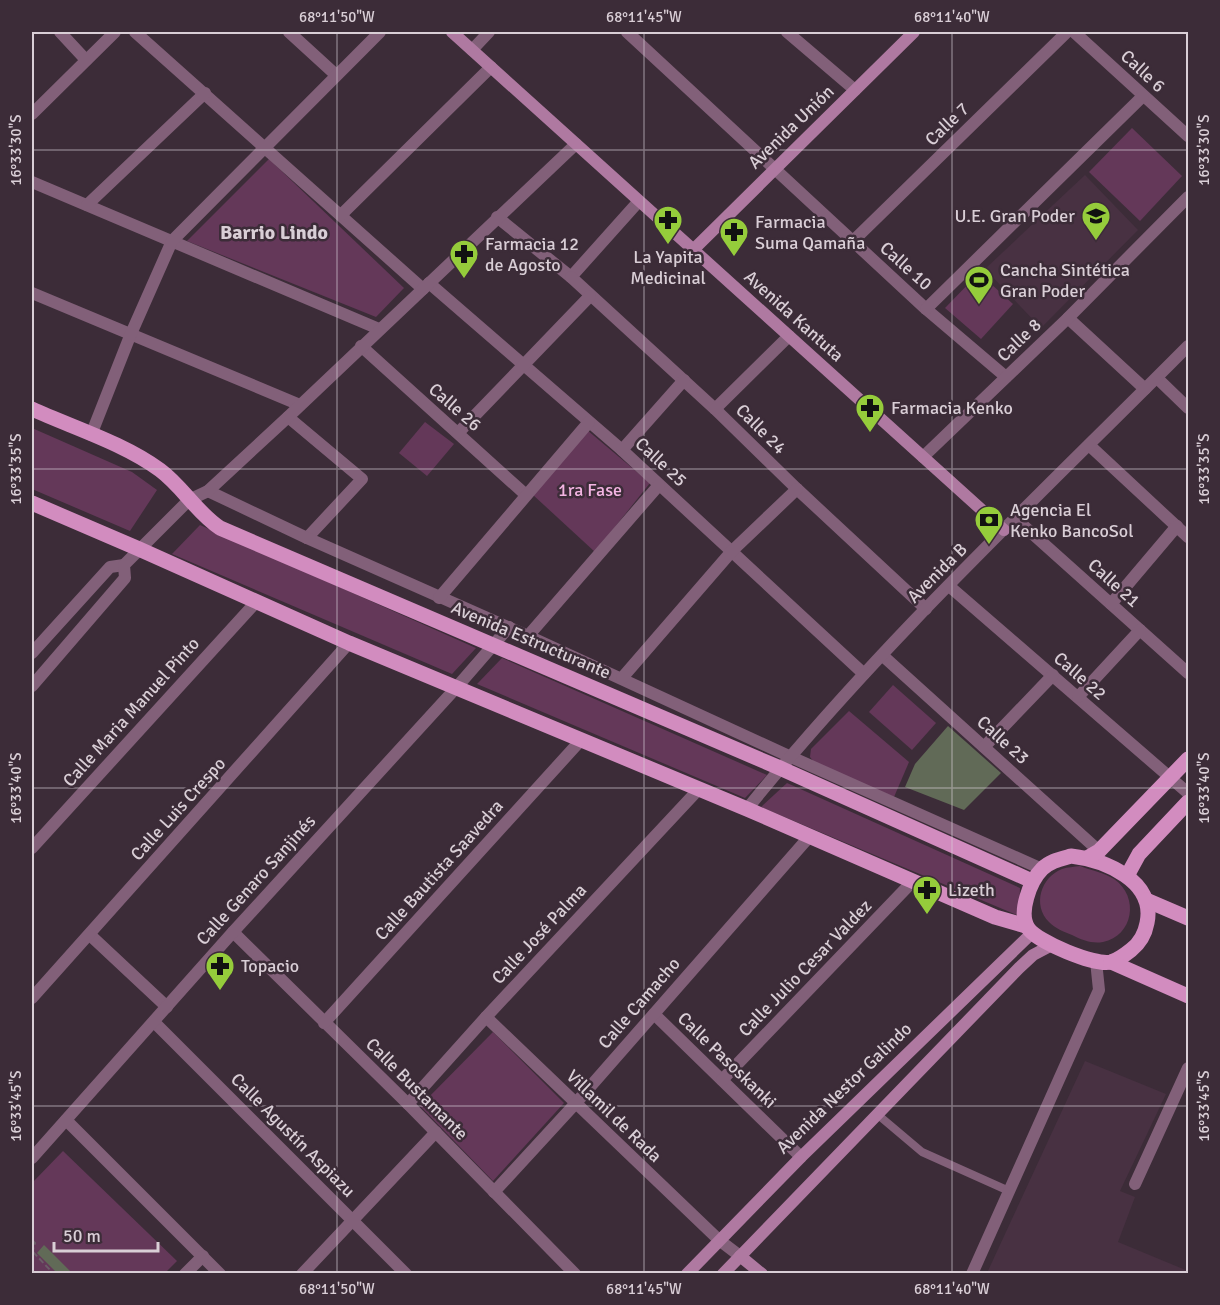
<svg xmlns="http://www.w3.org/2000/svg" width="1220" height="1305" font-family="Signika,sans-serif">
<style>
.built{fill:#483142}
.green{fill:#643859}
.building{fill:#616a57}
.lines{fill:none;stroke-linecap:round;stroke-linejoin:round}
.path{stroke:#6c5d68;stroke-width:2;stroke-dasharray:6 3;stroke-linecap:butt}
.lane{stroke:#826079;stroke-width:8}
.street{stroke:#826079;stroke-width:12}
.secondary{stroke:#af79a1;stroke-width:12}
.primary{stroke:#d28cbf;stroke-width:15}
.ticks{fill:none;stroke:#d9ced6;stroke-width:1.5;stroke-opacity:0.45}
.labels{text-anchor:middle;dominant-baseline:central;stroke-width:5;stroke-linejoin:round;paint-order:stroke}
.street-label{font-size:18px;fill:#d9ced6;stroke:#3c2c38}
.poi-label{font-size:18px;fill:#d9ced6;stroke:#3c2c38;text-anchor:start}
.park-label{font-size:18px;fill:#f3b4e2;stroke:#3c2c38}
.neighbourhood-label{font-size:20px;font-weight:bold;fill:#d9ced6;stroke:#3c2c38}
.neatline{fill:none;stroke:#d9ced6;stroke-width:2}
.ticks-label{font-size:15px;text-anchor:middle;fill:#d9ced6}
</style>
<rect width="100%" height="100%" fill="#3c2c38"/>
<g class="built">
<path d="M1085 175 1138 230 1041 328 985 269Z"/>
<path d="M1085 1061 1166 1094 1120 1191 1135 1197 1118 1242 1188 1271V1273H987Z"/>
</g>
<g class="green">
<path d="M1132 128 1182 176 1140 221 1089 172Z"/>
<path d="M269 159 404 288 376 317 187 241Z"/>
<path d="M979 273 1013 304 981 339 945 308Z"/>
<path d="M425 422 454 444 427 476 399 453Z"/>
<path d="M32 428 132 472 157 490 130 531 32 489Z"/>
<path d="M587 430 650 483 595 552 532 494Z"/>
<path d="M200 525 476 648 452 674 172 554Z"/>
<path d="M502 658 767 775 745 798 477 684Z"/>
<path d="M893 685 936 723 912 750 869 712Z"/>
<path d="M849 711 909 762 894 797 814 762 810 757 811 749Z"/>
<path d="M787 783 1020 888 1019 916 761 807Z"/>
<path d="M1080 866C1090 870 1105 873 1114 879 1140 897 1133 936 1103 942 1092 944 1082 940 1072 935 1064 932 1055 928 1049 922 1032 905 1041 877 1062 869 1068 867 1074 867 1080 866Z"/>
<path d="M493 1032 564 1103 493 1181 420 1106Z"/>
<path d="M63 1151 177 1261 165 1273H32V1183Z"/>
</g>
<g class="building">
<path d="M948 726 1001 773 964 810 905 787 915 764Z"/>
<path d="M44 1245 73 1274H58L37 1253Z"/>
</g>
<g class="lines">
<g class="path">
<path d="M32 1240 35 1243 32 1253"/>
<path d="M33 1252 51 1271V1274"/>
</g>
<path class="lane" d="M877 1114 922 1152 1009 1191"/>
<g class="street">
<path d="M60 32 86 60"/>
<path d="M135 32 423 289"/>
<path d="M289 32 336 75"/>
<path d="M627 32 926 309 1006 377"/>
<path d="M787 32 855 90"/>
<path d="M1074 32 1188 136"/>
<path d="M472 50 489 32"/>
<path d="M32 114 115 32"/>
<path d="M32 182 379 329"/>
<path d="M87 205 205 93"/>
<path d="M341 215 491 67"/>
<path d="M497 217 571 277 639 201"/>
<path d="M853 241 1067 32"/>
<path d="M571 277 715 409 797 489 926 609"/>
<path d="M429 283 622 450 864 674"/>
<path d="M32 293 300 405"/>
<path d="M926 309 1143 96"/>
<path d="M1068 318 1145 389"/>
<path d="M361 346 526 495"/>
<path d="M1157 378 1188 408"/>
<path d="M715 409 789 336"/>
<path d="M288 417 362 479 307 538"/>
<path d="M458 433 590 296"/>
<path d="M91 435 130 336 172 241 380 32"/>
<path d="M1089 445 1188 537"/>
<path d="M622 450 684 380"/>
<path d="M923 457 1068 318 1188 197"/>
<path d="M208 491 307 538 528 636 791 757 1042 869"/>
<path d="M1016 519 1188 673"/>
<path d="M949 586 1188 793"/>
<path d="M439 598 589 422"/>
<path d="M1111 604 1177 526"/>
<path d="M528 636 659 485"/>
<path d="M32 653 110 567 124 565"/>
<path d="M882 655 1099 851"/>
<path d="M622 678 732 551 797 489"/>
<path d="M32 686 125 578 124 565 189 500 208 491 288 417 576 144"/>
<path d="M1078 697 1140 630"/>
<path d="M984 747 1053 675"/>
<path d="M747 809C881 643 1038 497 1188 346"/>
<path d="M32 848 257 601"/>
<path d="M233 932 408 1104 575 1274"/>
<path d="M90 935 167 1007"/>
<path d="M32 998 349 643"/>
<path d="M654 1014 801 1157"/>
<path d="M486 1017 719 1240 740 1256"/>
<path d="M154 1022 406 1274"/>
<path d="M324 1023 581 740"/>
<path d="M722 1080 913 881"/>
<path d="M408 1104 486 1017 698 790"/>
<path d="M66 1120 220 1274"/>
<path d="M32 1158 233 932 456 688 509 627"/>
<path d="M1135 1184 1188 1068"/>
<path d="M494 1192 575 1104 809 837"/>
<path d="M185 1274 203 1256"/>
<path d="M302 1274 436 1132"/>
<path d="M972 1274 1099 990 1096 961"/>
</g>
<g class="secondary">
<path d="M452 32 1004 530"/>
<path d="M693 250 914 32"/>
<path d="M740 1256 762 1274"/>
<path d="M687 1274 801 1157 1032 933"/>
<path d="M723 1274 1019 968 1033 955 1052 945"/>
</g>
<g class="primary">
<path d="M32 409C74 428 123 443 160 470 183 487 196 512 220 528L780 768 1032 881"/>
<path d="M32 503 139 549 349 643 747 809 995 917 1026 926"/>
<path d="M1071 856C1105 860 1156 881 1147 923 1145 934 1140 943 1131 950 1126 954 1118 960 1111 962 1095 966 1037 942 1028 928 1018 913 1030 881 1042 869 1050 861 1060 859 1071 856Z"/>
<path d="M1087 858 1099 851 1188 759"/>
<path d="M1127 876 1139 854 1188 802"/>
<path d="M1146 900 1188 918"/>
<path d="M1111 962 1188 996"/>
</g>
</g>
<path class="ticks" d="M337 32V1274M644 32V1274M952 32V1274M32 150H1188M32 469H1188M32 788H1188M32 1106H1188"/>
<defs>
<g id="school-pin" transform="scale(1.5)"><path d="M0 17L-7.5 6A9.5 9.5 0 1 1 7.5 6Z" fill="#95cc3b" stroke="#3c2c38"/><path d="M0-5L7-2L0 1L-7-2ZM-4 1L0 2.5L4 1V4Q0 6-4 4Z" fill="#111"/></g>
<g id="pharmacy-pin" transform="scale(1.5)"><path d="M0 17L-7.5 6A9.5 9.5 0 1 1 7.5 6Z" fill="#95cc3b" stroke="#3c2c38"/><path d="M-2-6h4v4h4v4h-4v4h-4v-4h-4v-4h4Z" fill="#111"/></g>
<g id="stadium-pin" transform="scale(1.5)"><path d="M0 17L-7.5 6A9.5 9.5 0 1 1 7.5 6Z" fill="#95cc3b" stroke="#3c2c38"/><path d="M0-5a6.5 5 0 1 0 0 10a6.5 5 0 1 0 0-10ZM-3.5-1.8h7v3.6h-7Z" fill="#111"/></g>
<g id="bank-pin" transform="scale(1.5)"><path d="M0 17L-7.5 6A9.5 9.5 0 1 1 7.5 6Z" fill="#95cc3b" stroke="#3c2c38"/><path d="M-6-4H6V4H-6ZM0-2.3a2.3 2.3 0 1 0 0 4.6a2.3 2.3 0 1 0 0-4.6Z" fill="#111"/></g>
</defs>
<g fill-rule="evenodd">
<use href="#school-pin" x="1096" y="216"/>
<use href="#pharmacy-pin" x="668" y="220"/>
<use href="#pharmacy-pin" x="734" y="232"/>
<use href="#pharmacy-pin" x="464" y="254"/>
<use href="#stadium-pin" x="979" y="280"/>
<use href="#pharmacy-pin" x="870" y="408"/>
<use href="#bank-pin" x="989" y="520"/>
<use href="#pharmacy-pin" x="927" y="890"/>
<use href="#pharmacy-pin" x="220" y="966"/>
</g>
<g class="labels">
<g class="street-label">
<text transform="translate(1143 71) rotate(43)">Calle 6</text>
<text transform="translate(947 124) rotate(-44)">Calle 7</text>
<text transform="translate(791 127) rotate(-44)">Avenida Unión</text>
<text transform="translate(906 266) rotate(42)">Calle 10</text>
<text transform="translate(794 316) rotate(42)">Avenida Kantuta</text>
<text transform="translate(1019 340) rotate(-44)">Calle 8</text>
<text transform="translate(455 407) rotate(41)">Calle 26</text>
<text transform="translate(761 429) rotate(45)">Calle 24</text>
<text transform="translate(661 462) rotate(43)">Calle 25</text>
<text transform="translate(937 573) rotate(-45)">Avenida B</text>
<text transform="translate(1114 583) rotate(42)">Calle 21</text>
<text transform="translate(531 640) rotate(23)">Avenida Estructurante</text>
<text transform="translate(1080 676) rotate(41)">Calle 22</text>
<text transform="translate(131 712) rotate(-48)">Calle Maria Manuel Pinto</text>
<text transform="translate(1003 740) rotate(42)">Calle 23</text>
<text transform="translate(178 809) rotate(-48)">Calle Luis Crespo</text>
<text transform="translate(439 870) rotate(-48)">Calle Bautista Saavedra</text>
<text transform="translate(256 880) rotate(-48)">Calle Genaro Sanjinés</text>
<text transform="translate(539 934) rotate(-47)">Calle José Palma</text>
<text transform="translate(805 968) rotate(-46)">Calle Julio Cesar Valdez</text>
<text transform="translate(639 1003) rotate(-49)">Calle Camacho</text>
<text transform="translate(727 1060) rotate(44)">Calle Pasoskanki</text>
<text transform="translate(844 1088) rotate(-44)">Avenida Nestor Galindo</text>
<text transform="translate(417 1089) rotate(45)">Calle Bustamante</text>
<text transform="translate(614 1116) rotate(44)">Villamil de Rada</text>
<text transform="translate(293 1135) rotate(45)">Calle Agustín Aspiazu</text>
</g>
<g class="poi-label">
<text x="1075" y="216" text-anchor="end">U.E. Gran Poder</text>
<text x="755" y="222">Farmacia<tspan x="755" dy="21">Suma Qamaña</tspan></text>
<text x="485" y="244">Farmacia 12<tspan x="485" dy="21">de Agosto</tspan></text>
<text x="668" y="257" text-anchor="middle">La Yapita<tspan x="668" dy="21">Medicinal</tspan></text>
<text x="1000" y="270">Cancha Sintética<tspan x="1000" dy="21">Gran Poder</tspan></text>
<text x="891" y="408">Farmacia Kenko</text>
<text x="1010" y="510">Agencia El<tspan x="1010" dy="21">Kenko BancoSol</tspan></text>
<text x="948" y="890">Lizeth</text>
<text x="241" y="966">Topacio</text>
</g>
<g class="park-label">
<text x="590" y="490">1ra Fase</text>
</g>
<g class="neighbourhood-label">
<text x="274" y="232">Barrio Lindo</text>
</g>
</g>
<rect width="1220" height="1305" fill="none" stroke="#3c2c38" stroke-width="66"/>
<path d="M54 1242v9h104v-9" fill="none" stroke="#d9ced6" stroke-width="3"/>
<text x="63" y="1242" font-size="18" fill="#d9ced6" stroke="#3c2c38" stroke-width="4.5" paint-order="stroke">50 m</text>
<rect x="33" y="33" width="1154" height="1239" class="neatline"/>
<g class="ticks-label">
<text x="337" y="22">68°11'50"W</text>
<text x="644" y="22">68°11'45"W</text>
<text x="952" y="22">68°11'40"W</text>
<text transform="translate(16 150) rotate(-90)" y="5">16°33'30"S</text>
<text transform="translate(1204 150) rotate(-90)" y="5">16°33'30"S</text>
<text transform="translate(16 469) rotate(-90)" y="5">16°33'35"S</text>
<text transform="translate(1204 469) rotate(-90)" y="5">16°33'35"S</text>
<text transform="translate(16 788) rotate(-90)" y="5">16°33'40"S</text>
<text transform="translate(1204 788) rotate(-90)" y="5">16°33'40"S</text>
<text transform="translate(16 1106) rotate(-90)" y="5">16°33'45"S</text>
<text transform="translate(1204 1106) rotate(-90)" y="5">16°33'45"S</text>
<text x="337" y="1294">68°11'50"W</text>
<text x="644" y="1294">68°11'45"W</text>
<text x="952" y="1294">68°11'40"W</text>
</g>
</svg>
